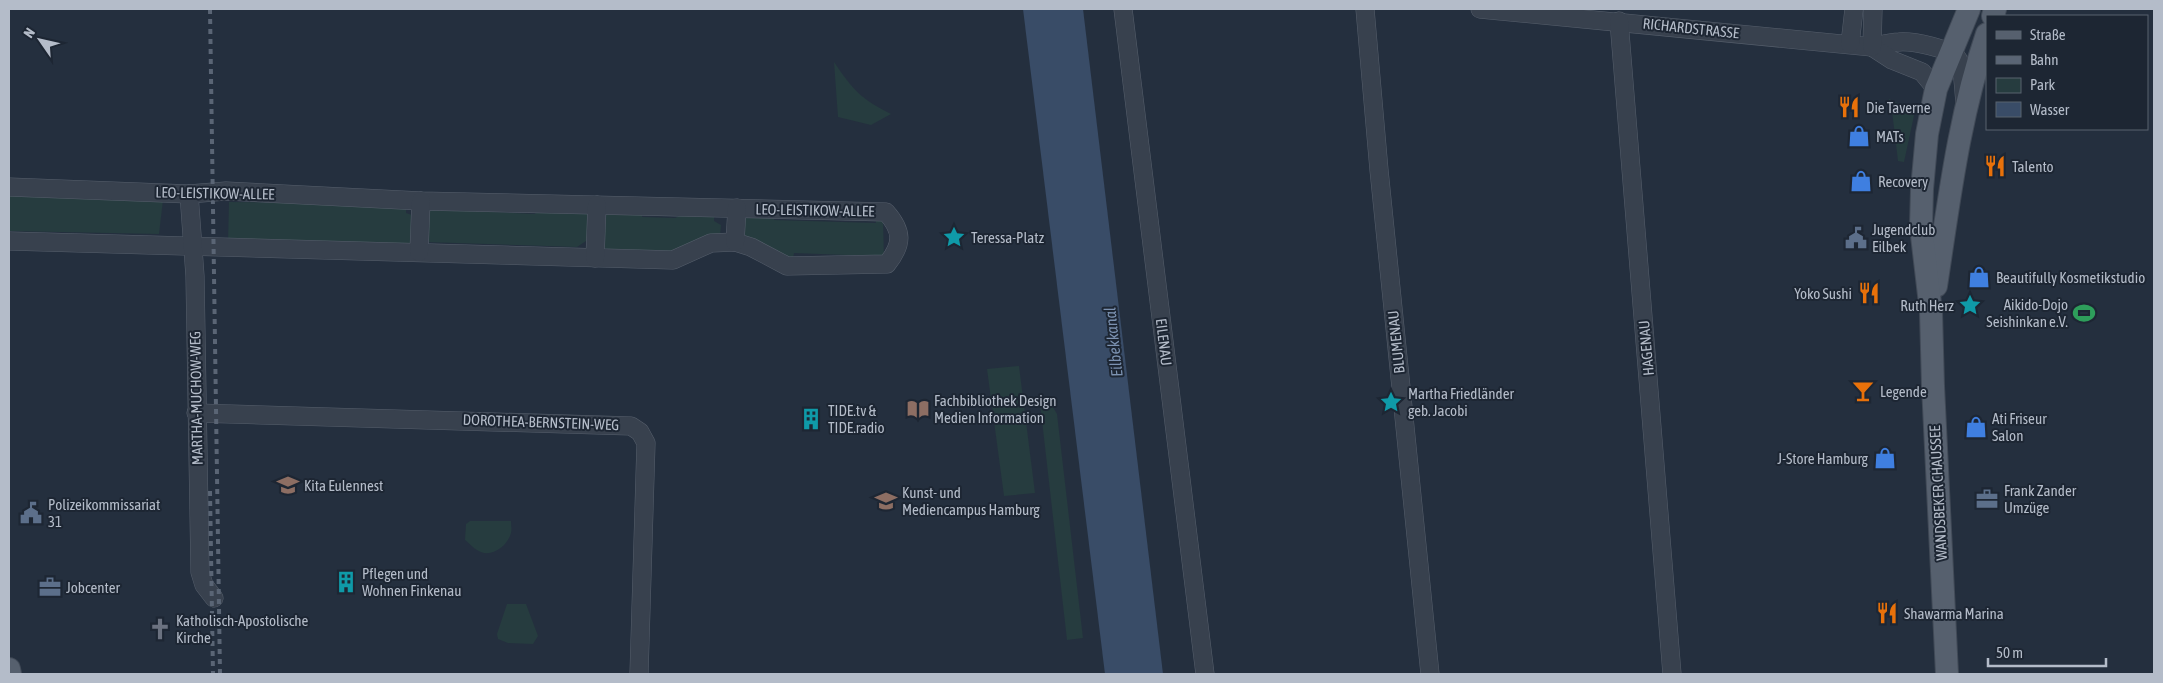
<svg xmlns="http://www.w3.org/2000/svg" width="2163" height="683" font-family="'Asap Condensed',sans-serif">
<style>
.green{fill:#263c3f}
.water{fill:#394c67}
.lines{fill:none;stroke-linecap:round;stroke-linejoin:round}
.minor-casing{stroke:#565f6c;stroke-width:19}
.major-casing{stroke:#414a57;stroke-width:24}
.minor{stroke:#38414e;stroke-width:18}
.major{stroke:#56606e;stroke-width:22}
.rail{stroke:#5a6575;stroke-width:4;stroke-dasharray:5 5;stroke-linecap:butt}
.labels{text-anchor:middle;dominant-baseline:central;stroke-width:4;stroke-linejoin:round;paint-order:stroke}
.street-label{font-size:15px;fill:#b4bcc9;stroke:#1d2633}
.poi-label{font-size:15px;fill:#b4bcc9;stroke:#1d2633;text-anchor:start}
.water-label{font-size:16px;font-style:italic;fill:#7c92b1;stroke:#1d2633}
</style>
<rect width="100%" height="100%" fill="#242f3e"/>
<g class="green">
<path d="M834 62C853 90 861 99 891 114L871 125 838 117Z"/>
<path d="M1889 99 1915 111 1904 162 1898 161 1892 111 1888 104Z"/>
<path d="M9 194 163 200 159 234 9 231Z"/>
<path d="M229 202 406 204V213L412 215V245L228 243Z"/>
<path d="M539 206 591 214 589 239 577 247 425 242 426 209 535 214Z"/>
<path d="M642 209V217L675 218 689 211 714 214V221L721 225 720 236 676 253 635 255 604 248 606 215Z"/>
<path d="M742 213 774 214V220L876 223V218H883L884 262 873 256 794 253 793 259 742 235Z"/>
<path d="M1019 366 1035 493 1004 496 987 369Z"/>
<path d="M1048 399 1057 414 1083 638 1067 640 1040 403Z"/>
<path d="M470 521H511C511 525 512 530 511 533 508 545 493 557 481 552 475 550 470 544 465 540L466 524Z"/>
<path d="M507 604H526L538 636 533 644 508 643 498 639 497 634Z"/>
</g>
<path class="water" d="M1023 9H1083L1163 674H1105Z"/>
<g class="lines">
<g class="minor-casing">
<g id="minor">
<path d="M1123 9 1205 674"/>
<path d="M1365 9 1379 170 1430 674"/>
<path d="M1480 9 1872 47C1881 45 1890 42 1899 42 1912 41 1951 48 1958 59 1964 70 1963 88 1965 101"/>
<path d="M1619 21 1672 674"/>
<path d="M1850 44 1854 9"/>
<path d="M1872 47 1892 60 1922 72 1936 89"/>
<path d="M1872 47 1873 9"/>
<path d="M9 187 189 194 226 191 421 201 886 212C903 231 903 244 887 264L787 266 751 247 735 242 711 243 673 260 9 241"/>
<path d="M189 194 195 276 200 572 204 585 214 598"/>
<path d="M735 242 737 208"/>
<path d="M419 252 421 201"/>
<path d="M595 258 597 205"/>
<path d="M196 413 631 426 640 432 646 443 639 674"/>
</g>
</g>
<g class="major-casing">
<g id="major">
<path d="M1993 16 1995 9"/>
<path d="M1936 286C1949 201 1959 116 1987 34"/>
<path d="M9 669 10 674"/>
<path d="M1947 674 1933 386 1931 312 1921 227 1922 189 1927 134 1936 89 1969 9"/>
</g>
</g>
<use href="#minor" class="minor"/>
<use href="#major" class="major"/>
<g class="rail">
<path d="M210 9 220 674"/>
<path d="M210 491 213 674"/>
</g>
</g>
<defs>
<g id="restaurant-bare" transform="scale(1.725)"><path d="M-5-6h1v4h1v-4h1v4h1v-4h1v5L-1.5 .5V6h-2V.5L-5-1ZM5-6V6H3V1.5H1.5Q1.5-4 5-6Z" fill="#e8710a" stroke="#1d2633" stroke-width="2.5" paint-order="stroke"/></g>
<g id="shop-bare" transform="scale(1.725)"><path d="M-5-2.5h2.3a2.7 3.5 0 0 1 5.4 0H5L5.5 6h-11ZM-1.5-2.5h3a1.5 2.3 0 0 0-3 0Z" fill="#3f7fe0" stroke="#1d2633" stroke-width="2.5" paint-order="stroke"/></g>
<g id="sight-bare" transform="scale(1.725)"><path d="M0-6L1.8-2.2L6-1.7L2.9 1.2L3.7 5.4L0 3.3L-3.7 5.4L-2.9 1.2L-6-1.7L-1.8-2.2Z" fill="#0f9aa8" stroke="#1d2633" stroke-width="2.5" paint-order="stroke"/></g>
<g id="civic-bare" transform="scale(1.725)"><path d="M-.6-6.5H3V-4.5H.6V-3L4-1V1h2V6H-6V1h2V-1L-.6-3ZM-1.2 2.5V6h2.4V2.5Z" fill="#5c6f8a" stroke="#1d2633" stroke-width="2.5" paint-order="stroke"/></g>
<g id="stadium-bare" transform="scale(1.725)"><path d="M0-5a6.5 5 0 1 0 0 10a6.5 5 0 1 0 0-10ZM-3.5-1.8h7v3.6h-7Z" fill="#2e9e5b" stroke="#1d2633" stroke-width="2.5" paint-order="stroke"/></g>
<g id="bar-bare" transform="scale(1.725)"><path d="M-6-5H6L.8 .8V4.5H3.5V6h-7V4.5H-.8V.8Z" fill="#e8710a" stroke="#1d2633" stroke-width="2.5" paint-order="stroke"/></g>
<g id="library-bare" transform="scale(1.725)"><path d="M-6-4Q-3-5.5-.7-3.5V5Q-3 3-6 4ZM6-4Q3-5.5 .7-3.5V5Q3 3 6 4Z" fill="#8d6e63" stroke="#1d2633" stroke-width="2.5" paint-order="stroke"/></g>
<g id="building-bare" transform="scale(1.725)"><path d="M-4-6H4V6H1V3H-1V6H-4ZM-2.5-4.3h1.7v1.8h-1.7ZM.8-4.3h1.7v1.8H.8ZM-2.5-1h1.7V.8h-1.7ZM.8-1h1.7V.8H.8Z" fill="#0f9aa8" stroke="#1d2633" stroke-width="2.5" paint-order="stroke"/></g>
<g id="school-bare" transform="scale(1.725)"><path d="M0-5L7-2L0 1L-7-2ZM-4 1L0 2.5L4 1V4Q0 6-4 4Z" fill="#8d6e63" stroke="#1d2633" stroke-width="2.5" paint-order="stroke"/></g>
<g id="office-bare" transform="scale(1.725)"><path d="M-6-3h4V-5.5h4V-3h4V5H-6ZM-1-4.5V-3h2v-1.5ZM-6 0V1H6V0Z" fill="#5c6f8a" stroke="#1d2633" stroke-width="2.5" paint-order="stroke"/></g>
<g id="university-bare" transform="scale(1.725)"><path d="M0-5L7-2L0 1L-7-2ZM-4 1L0 2.5L4 1V4Q0 6-4 4Z" fill="#8d6e63" stroke="#1d2633" stroke-width="2.5" paint-order="stroke"/></g>
<g id="church-bare" transform="scale(1.725)"><path d="M-1.2-6h2.4v3.5h3.3v2.4h-3.3V6h-2.4V-.1h-3.3v-2.4h3.3Z" fill="#6b7280" stroke="#1d2633" stroke-width="2.5" paint-order="stroke"/></g>
</defs>
<g fill-rule="evenodd">
<use href="#restaurant-bare" x="1849" y="107"/>
<use href="#shop-bare" x="1859" y="136"/>
<use href="#restaurant-bare" x="1995" y="166"/>
<use href="#shop-bare" x="1861" y="181"/>
<use href="#sight-bare" x="954" y="237"/>
<use href="#civic-bare" x="1856" y="238"/>
<use href="#shop-bare" x="1979" y="277"/>
<use href="#restaurant-bare" x="1869" y="293"/>
<use href="#sight-bare" x="1970" y="305"/>
<use href="#stadium-bare" x="2084" y="313"/>
<use href="#bar-bare" x="1863" y="391"/>
<use href="#sight-bare" x="1391" y="402"/>
<use href="#library-bare" x="918" y="409"/>
<use href="#building-bare" x="811" y="419"/>
<use href="#shop-bare" x="1976" y="427"/>
<use href="#shop-bare" x="1885" y="458"/>
<use href="#school-bare" x="288" y="485"/>
<use href="#office-bare" x="1987" y="499"/>
<use href="#university-bare" x="886" y="501"/>
<use href="#civic-bare" x="31" y="513"/>
<use href="#building-bare" x="346" y="582"/>
<use href="#office-bare" x="50" y="587"/>
<use href="#restaurant-bare" x="1887" y="613"/>
<use href="#church-bare" x="160" y="629"/>
</g>
<g class="labels">
<g class="street-label">
<text transform="translate(1691 28) rotate(6)">RICHARDSTRASSE</text>
<text transform="translate(215 193) rotate(1)">LEO-LEISTIKOW-ALLEE</text>
<text transform="translate(815 210) rotate(1)">LEO-LEISTIKOW-ALLEE</text>
<text transform="translate(1164 342) rotate(83)">EILENAU</text>
<text transform="translate(1396 342) rotate(-96)">BLUMENAU</text>
<text transform="translate(1646 348) rotate(-95)">HAGENAU</text>
<text transform="translate(196 398) rotate(-91)">MARTHA-MUCHOW-WEG</text>
<text transform="translate(541 422) rotate(2)">DOROTHEA-BERNSTEIN-WEG</text>
<text transform="translate(1938 493) rotate(-93)">WANDSBEKER CHAUSSEE</text>
</g>
<g class="poi-label">
<text x="1866" y="107">Die Taverne</text>
<text x="1876" y="136">MATs</text>
<text x="2012" y="166">Talento</text>
<text x="1878" y="181">Recovery</text>
<text x="1872" y="229">Jugendclub<tspan x="1872" dy="17">Eilbek</tspan></text>
<text x="971" y="237">Teressa-Platz</text>
<text x="1996" y="277">Beautifully Kosmetikstudio</text>
<text x="1852" y="293" text-anchor="end">Yoko Sushi</text>
<text x="2068" y="304" text-anchor="end">Aikido-Dojo<tspan x="2068" dy="17">Seishinkan e.V.</tspan></text>
<text x="1954" y="305" text-anchor="end">Ruth Herz</text>
<text x="1880" y="391">Legende</text>
<text x="1408" y="393">Martha Friedländer<tspan x="1408" dy="17">geb. Jacobi</tspan></text>
<text x="934" y="400">Fachbibliothek Design<tspan x="934" dy="17">Medien Information</tspan></text>
<text x="828" y="410">TIDE.tv &amp;<tspan x="828" dy="17">TIDE.radio</tspan></text>
<text x="1992" y="418">Ati Friseur<tspan x="1992" dy="17">Salon</tspan></text>
<text x="1868" y="458" text-anchor="end">J-Store Hamburg</text>
<text x="304" y="485">Kita Eulennest</text>
<text x="2004" y="490">Frank Zander<tspan x="2004" dy="17">Umzüge</tspan></text>
<text x="902" y="492">Kunst- und<tspan x="902" dy="17">Mediencampus Hamburg</tspan></text>
<text x="48" y="504">Polizeikommissariat<tspan x="48" dy="17">31</tspan></text>
<text x="362" y="573">Pflegen und<tspan x="362" dy="17">Wohnen Finkenau</tspan></text>
<text x="66" y="587">Jobcenter</text>
<text x="1904" y="613">Shawarma Marina</text>
<text x="176" y="620">Katholisch-Apostolische<tspan x="176" dy="17">Kirche</tspan></text>
</g>
<g class="water-label">
<text transform="translate(1113 342) rotate(-96)">Eilbekkanal</text>
</g>
</g>
<rect width="2163" height="683" fill="none" stroke="#b4bcc9" stroke-width="20"/>
<rect x="1986" y="15" width="162" height="115" fill="#1d2633" stroke="#59626f"/>
<rect x="1996" y="31" width="25" height="8" fill="#56606e" stroke="#59626f"/>
<text x="2030" y="40" font-size="15" fill="#b4bcc9">Straße</text>
<rect x="1996" y="56" width="25" height="8" fill="#5a6575" stroke="#59626f"/>
<text x="2030" y="65" font-size="15" fill="#b4bcc9">Bahn</text>
<rect x="1996" y="78" width="25" height="15" fill="#263c3f" stroke="#59626f"/>
<text x="2030" y="90" font-size="15" fill="#b4bcc9">Park</text>
<rect x="1996" y="102" width="25" height="15" fill="#394c67" stroke="#59626f"/>
<text x="2030" y="115" font-size="15" fill="#b4bcc9">Wasser</text>
<g transform="translate(40 40) rotate(304)" stroke="#1d2633" stroke-width="4" paint-order="stroke">
<path d="M0-4L9 19L0 12L-9 19Z" fill="#b4bcc9"/>
<text y="-8" font-size="14" font-weight="bold" text-anchor="middle" fill="#b4bcc9">N</text>
</g>
<path d="M1988 658v8h118v-8" fill="none" stroke="#b4bcc9" stroke-width="2.5"/>
<text x="1996" y="658" font-size="15" fill="#b4bcc9" stroke="#1d2633" stroke-width="4" paint-order="stroke">50 m</text>
</svg>
